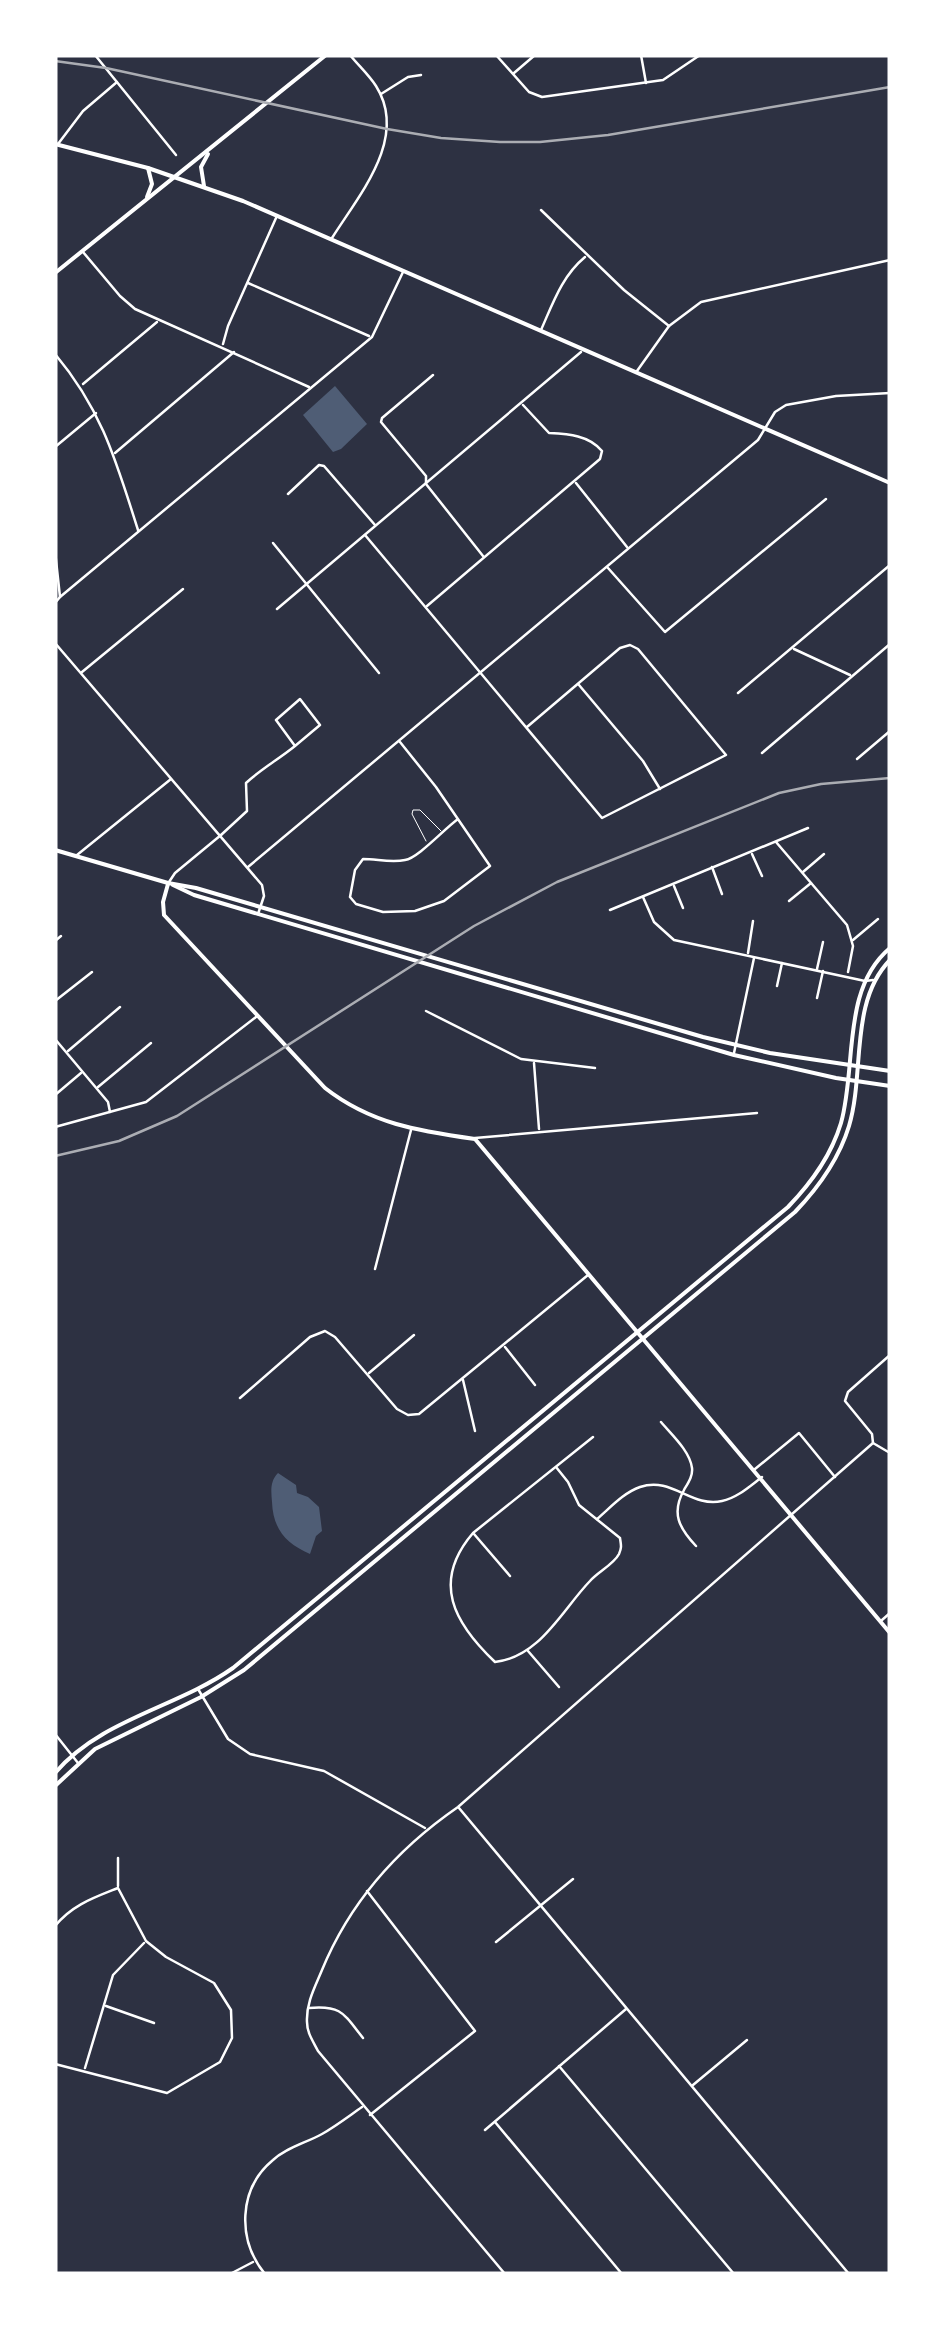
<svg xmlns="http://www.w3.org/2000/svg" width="945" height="2329" font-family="Cabin,sans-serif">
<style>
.water{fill:#4f5d75}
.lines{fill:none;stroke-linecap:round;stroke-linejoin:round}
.service{stroke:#fff;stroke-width:1}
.minor{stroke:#fff;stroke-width:2.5}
.tertiary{stroke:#fff;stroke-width:2.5}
.secondary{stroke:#fff;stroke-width:4}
.trunk{stroke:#fff;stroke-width:4}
.rail{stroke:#abadb3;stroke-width:2.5}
</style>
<rect width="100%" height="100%" fill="#2d3142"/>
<g class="water">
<path d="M335 386 367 424 341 449 333 452 303 415Z"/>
<path d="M278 1473 296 1485 297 1493 308 1497 319 1507 322 1531 316 1536 310 1554C287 1544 273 1530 272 1502 271 1491 270 1481 278 1473Z"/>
</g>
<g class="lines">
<path class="service" d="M426 841 412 814 413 810H420L441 831"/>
<g class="minor">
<path d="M95 55 176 155"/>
<path d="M496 55 529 92 542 97 663 80 700 55"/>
<path d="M641 55 646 83"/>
<path d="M514 73 535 55"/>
<path d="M381 94 408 77 421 75"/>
<path d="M58 144 83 111 117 82"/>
<path d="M541 210 624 290 669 326"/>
<path d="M83 252 120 296 135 309 309 387"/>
<path d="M248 283 369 336"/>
<path d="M541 330C553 303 562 276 585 257"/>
<path d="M223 344 228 326 276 218"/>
<path d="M55 354C102 410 116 461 138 530"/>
<path d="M637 371 669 326 701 302 890 260"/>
<path d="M433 375 382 418 381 422 426 476V484L483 556"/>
<path d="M83 384 157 322"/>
<path d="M55 447 96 413"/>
<path d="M115 453 234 352"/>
<path d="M576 483 627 547"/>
<path d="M288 494 319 465 324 466 375 525"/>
<path d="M365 535 602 818 726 755 638 649 630 645 620 648 527 727"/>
<path d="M273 543 379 673"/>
<path d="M55 551 60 597 55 603"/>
<path d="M608 568 665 632 826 499"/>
<path d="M60 597 372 337 403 272"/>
<path d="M427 606 600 459 602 451C589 435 568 434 549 433L523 405"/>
<path d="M277 609 581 352"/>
<path d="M794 649 850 675"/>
<path d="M82 672 183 589"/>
<path d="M579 685 643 761 660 789"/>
<path d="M738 693 890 565"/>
<path d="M400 742 436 787 490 866 444 901 415 911 383 912 356 904 350 897 355 870 363 859C377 859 391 863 405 860 418 858 443 830 458 819"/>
<path d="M762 753 890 644"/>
<path d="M857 759 890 731"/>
<path d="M221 835 247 811 246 783C261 769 279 759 295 746L320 725 300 699 276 720 295 746"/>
<path d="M776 842 847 925 853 946 848 972"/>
<path d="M752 854 762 876"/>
<path d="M77 855 171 779"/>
<path d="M712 867 722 894"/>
<path d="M803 872 824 854"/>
<path d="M674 886 683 908"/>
<path d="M643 897 654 922 674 940 865 981 873 980"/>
<path d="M789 901 811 883"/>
<path d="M610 910 808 828"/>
<path d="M853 940 878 919"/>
<path d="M55 941 61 936"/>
<path d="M748 953 753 921"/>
<path d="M817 969 823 942"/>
<path d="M777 986 782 963"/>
<path d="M817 998 823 971"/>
<path d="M55 1001 92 972"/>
<path d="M426 1011 521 1059 595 1068"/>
<path d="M55 1039 108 1102 110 1112"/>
<path d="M68 1051 120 1007"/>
<path d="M734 1053 754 958"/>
<path d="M534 1063 539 1129"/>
<path d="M98 1087 151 1043"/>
<path d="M55 1095 81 1073"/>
<path d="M55 1127 146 1102 256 1017"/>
<path d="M475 1138 757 1113"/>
<path d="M375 1269 411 1130"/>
<path d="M505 1347 535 1385"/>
<path d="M890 1355 848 1392 845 1401 872 1434 873 1443 890 1453"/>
<path d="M369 1373 414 1335"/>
<path d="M463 1380 475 1431"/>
<path d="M240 1398 310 1337 325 1331 335 1337 397 1409 408 1415 419 1414 588 1275"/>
<path d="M661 1422C671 1434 690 1451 692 1468 693 1476 688 1483 684 1490 671 1513 679 1528 696 1546"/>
<path d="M556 1467 568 1482 579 1505 620 1538C621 1545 622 1547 619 1554 614 1564 598 1572 590 1581 562 1610 540 1657 495 1662 454 1623 431 1582 473 1533L593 1437"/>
<path d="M755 1469 799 1433 835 1477"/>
<path d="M597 1519C610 1508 623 1493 640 1487 672 1476 691 1508 722 1501 737 1498 750 1486 762 1477"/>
<path d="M474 1534 510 1576"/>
<path d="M882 1620 890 1613"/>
<path d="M528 1651 559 1687"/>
<path d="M198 1689 228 1739 250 1754 324 1771 425 1828"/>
<path d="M459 1808 849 2274"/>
<path d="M118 1858V1886"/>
<path d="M367 1891 475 2031 370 2115"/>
<path d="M55 1926C72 1905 93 1898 118 1888L146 1941 166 1957 214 1983 231 2010 232 2038 220 2062 167 2093 55 2064"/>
<path d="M496 1942 573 1879"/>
<path d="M106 2006 154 2023"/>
<path d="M309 2008C342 2005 344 2014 363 2038"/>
<path d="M559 2066 734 2274"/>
<path d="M85 2068 113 1975 144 1943"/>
<path d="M693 2085 747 2040"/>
<path d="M495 2122 622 2274"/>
<path d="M485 2130 626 2009"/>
<path d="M230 2274 253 2262"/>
<path d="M265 2274C237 2240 238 2189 273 2160 287 2147 306 2143 322 2134 336 2126 349 2116 362 2107"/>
<path d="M505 2274 318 2051C313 2041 307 2033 307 2022 306 2003 315 1987 322 1970 350 1902 397 1849 458 1807L873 1443"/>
</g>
<g class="tertiary">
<path d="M332 238C359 195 409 138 376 86 369 75 358 65 350 55"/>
<path d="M55 643 262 885 264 896 258 914"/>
<path d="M248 867 758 440 775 412 786 405 836 396 890 393"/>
<path d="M169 882 175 873 221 835"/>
<path d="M55 1734 78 1763"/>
</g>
<g class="secondary">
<path d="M55 144 148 168 243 201 890 483"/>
<path d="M204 186 201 167 208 154"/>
<path d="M147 197 152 184 148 168"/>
<path d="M55 273 326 55"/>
<path d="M168 884 163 902 164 915 325 1088C371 1124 419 1131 475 1139L890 1633"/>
<path d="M55 1773C101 1719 176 1708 233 1668L788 1207C812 1182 831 1156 841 1123 857 1066 841 989 890 948"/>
<path d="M55 1786 95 1749 201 1697 244 1670 795 1212C819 1187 839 1159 849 1126 865 1073 849 1002 890 960"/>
</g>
<g class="trunk">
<path d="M55 850 168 883 196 888 703 1037 770 1053 890 1071"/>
<path d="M173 885 194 895 734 1055 836 1078 890 1086"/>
</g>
<g class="rail">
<path d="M55 61 106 68 387 129 441 138 500 142H540L608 135 890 87"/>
<path d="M55 1156 119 1141 177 1116 474 926 557 882 779 793 821 784 890 778"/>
</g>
</g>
<rect width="945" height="2329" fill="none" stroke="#ffffff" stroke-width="115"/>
</svg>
